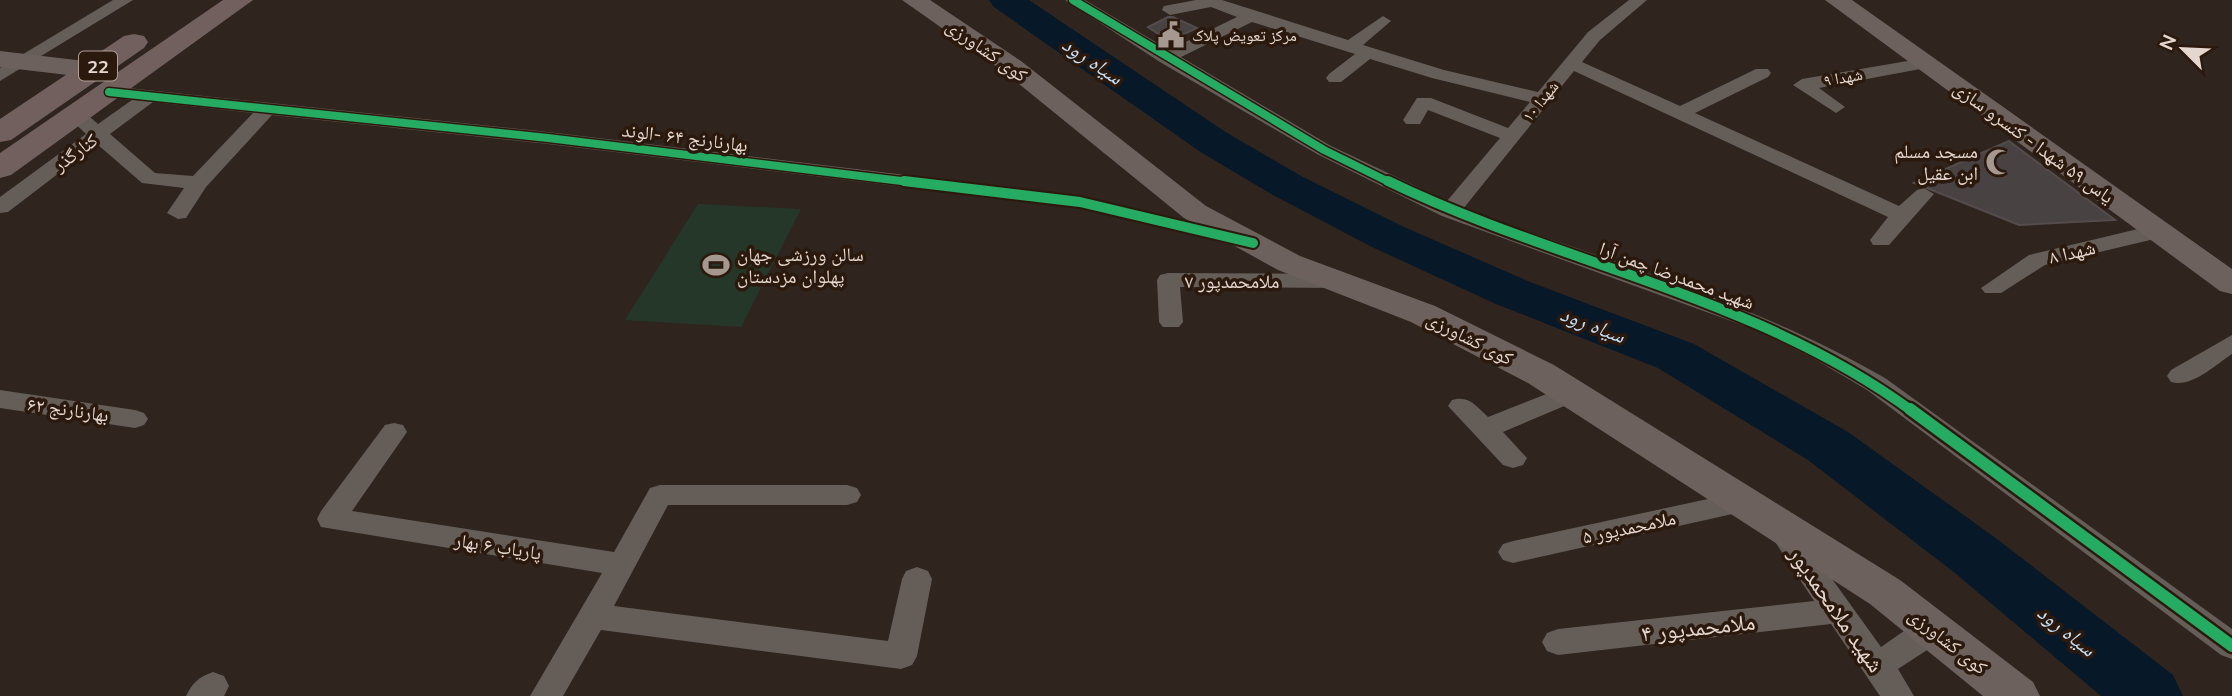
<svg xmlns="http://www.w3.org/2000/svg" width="2232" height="696" font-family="Mulish,'Noto Naskh Arabic',sans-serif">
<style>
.green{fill:#253729}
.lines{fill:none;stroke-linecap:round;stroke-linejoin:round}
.river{fill:#071828;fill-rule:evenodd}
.building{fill:#494242;stroke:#544c4c;stroke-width:2}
.street{fill:#655d58;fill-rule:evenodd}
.secondary{fill:#6d615d;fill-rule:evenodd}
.highway{fill:#72605f;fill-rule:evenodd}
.cycleway-far2-casing{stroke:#2c190d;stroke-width:11}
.cycleway-far1-casing{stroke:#2c190d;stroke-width:14}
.cycleway-casing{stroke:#2c190d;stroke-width:17}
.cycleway-far2{stroke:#26ab63;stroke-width:8}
.cycleway-far1{stroke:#26ab63;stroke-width:10}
.cycleway{stroke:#26ab63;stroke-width:12}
.labels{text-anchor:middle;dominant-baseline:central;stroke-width:7;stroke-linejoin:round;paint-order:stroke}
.far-poi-label{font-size:16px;fill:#e5d7cf;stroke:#2c190d;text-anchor:start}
.far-street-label{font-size:16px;fill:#e5d7cf;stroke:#2c190d}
.shield{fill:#2c190d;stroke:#ae9e95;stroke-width:2}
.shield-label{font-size:18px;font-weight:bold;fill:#e5d7cf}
.street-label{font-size:19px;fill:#e5d7cf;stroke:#2c190d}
.poi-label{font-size:19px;fill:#e5d7cf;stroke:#2c190d;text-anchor:end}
.water-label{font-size:21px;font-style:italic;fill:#c4dff8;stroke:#2c190d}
.near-street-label{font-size:23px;fill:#e5d7cf;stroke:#2c190d}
</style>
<rect width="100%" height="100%" fill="#2f241e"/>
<path class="green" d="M698 204 801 209 741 327 625 320Z"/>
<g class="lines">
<path class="river" d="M989 0H1029L1227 133 1303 177 1404 227 1530 282 1694 344 1848 432 1997 539 2173 675 2183 696H2101L1955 573 1808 460 1658 368 1496 304 1372 247 1273 195 1199 151 994 7Z"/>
</g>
<g class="building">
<path d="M1168 17H1173L1197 28 1169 41 1148 27Z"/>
<path d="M2009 141 2115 220 2019 225 1914 183Z"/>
</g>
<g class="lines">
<g class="street">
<path d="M113 0H133L0 81V68Z"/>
<path d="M1065 0H1085L1169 50 1237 17 1211 7 1170 15 1162 10 1164 6 1196 0H1222L1348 40 1383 16 1391 21 1363 45 1444 70 1538 92 1588 32 1629 0H1647L1600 40 1582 62 1680 106 1756 69H1768L1771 73 1768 77 1695 113 1899 206 1917 190 1924 188 1934 194 1889 245H1873L1870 240 1888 217 1574 71 1463 209C1605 260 1754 302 1885 378L2232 629V659L2221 655 1867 390 1813 358 1756 330 1442 216 1317 154 1160 62ZM1252 22 1355 54 1329 74 1326 78 1329 82H1341L1370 59 1432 78 1530 102 1508 128 1431 98H1417L1403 120 1406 124H1420L1428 110 1500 138 1447 201 1331 146 1181 57Z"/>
<path d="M1925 58 1931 59 1934 63 1931 67 1819 88 1845 107 1836 113 1793 85 1802 79Z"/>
<path d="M109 86 548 132 1080 196 1253 236 1256 241 1245 248 1080 208 548 144 272 115 206 187 186 218 178 219 167 213 184 188 142 183 97 144 8 212 0 213V197L86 134 66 115 69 111H83L98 124 132 100 102 96 100 92ZM153 102 253 113 193 176 155 173 110 134Z"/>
<path d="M2159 224 2167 226 2170 231 2167 236 2045 265 2001 293H1985L1981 288 2029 255Z"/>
<path d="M1168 273 1337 274 1345 276 1348 281 1345 286 1337 288 1180 287 1183 322 1179 327H1163L1159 322 1157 280 1160 275Z"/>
<path d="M2232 335V354C2215 365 2192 388 2171 382L2167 376 2171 370Z"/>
<path d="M1572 384 1581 387 1585 393 1581 399 1503 432 1527 458 1523 465 1513 468 1503 465 1448 406 1452 400C1469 395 1476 406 1488 417Z"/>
<path d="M0 390 135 410 144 413 148 419 144 425 135 428 0 408Z"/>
<path d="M394 423 403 425 407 432 352 511 614 552 650 488 660 485H847L857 488 861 495 857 502 847 505H668L614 606 888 641 902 579 906 571 917 567 928 571 932 579 917 656 912 665 901 669 601 630 563 696H530L602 573 321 527 317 519 321 511 385 425Z"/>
<path d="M1745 491 1755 495 1759 502 1755 509 1513 563 1503 560 1498 552 1503 544 1513 541Z"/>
<path d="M1784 523 1794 526 1881 647C1900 635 1922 613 1944 621L1949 630 1944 639 1898 669 1914 696H1880L1831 624 1558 655 1547 651 1542 642 1547 633 1558 629 1814 601 1770 534 1774 526Z"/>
<path d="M213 672 224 676 229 686 224 696H186C192 683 199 677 213 672Z"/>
</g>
<g class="secondary">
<path d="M902 0H930L1021 61 1206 206 1300 256 1435 306 1554 365 1900 580 2033 682 2040 696H1983L1870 604 1528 383 1411 322 1278 270 1184 218 1003 71Z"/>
<path d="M1825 0H1852L2232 269V294L2220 291Z"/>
<path d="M0 51 93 62 102 65 106 70 102 75 93 78 0 67Z"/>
</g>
<g class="highway">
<path d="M223 0H253L11 175 0 178V153Z"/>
<path d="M134 34 144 36 148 42 144 48 11 140 0 142V119L124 36Z"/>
</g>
<g class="cycleway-far2-casing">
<g id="cycleway-far2">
<path d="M1073 0 1324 150 1391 183"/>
<path d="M109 92 548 138 918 183"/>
</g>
</g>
<g class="cycleway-far1-casing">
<g id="cycleway-far1">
<path d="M904 181 1080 202 1253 243"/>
<path d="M1388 181C1559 264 1756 296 1912 411"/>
</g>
</g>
<g class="cycleway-casing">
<path id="cycleway" d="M1910 409 2232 646"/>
</g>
<use href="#cycleway-far2" class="cycleway-far2"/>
<use href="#cycleway-far1" class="cycleway-far1"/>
<use href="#cycleway" class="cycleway"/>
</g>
<defs>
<g id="civic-bare" transform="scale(2.1)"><path d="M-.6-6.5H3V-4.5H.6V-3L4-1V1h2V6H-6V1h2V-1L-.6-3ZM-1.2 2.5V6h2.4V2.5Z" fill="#a59891" stroke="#2c190d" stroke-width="2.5" paint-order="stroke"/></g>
<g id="mosque-bare" transform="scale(2.1)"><path d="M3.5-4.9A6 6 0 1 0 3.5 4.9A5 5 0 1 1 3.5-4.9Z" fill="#a59891" stroke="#2c190d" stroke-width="2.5" paint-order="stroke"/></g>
<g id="stadium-bare" transform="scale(2.1)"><path d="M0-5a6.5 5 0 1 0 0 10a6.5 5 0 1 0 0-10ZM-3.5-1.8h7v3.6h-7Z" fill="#a59891" stroke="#2c190d" stroke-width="2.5" paint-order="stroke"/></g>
</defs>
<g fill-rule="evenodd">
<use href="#civic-bare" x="1171" y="35"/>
<use href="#mosque-bare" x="1999" y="162"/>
<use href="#stadium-bare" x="716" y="265"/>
</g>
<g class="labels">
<g class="far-poi-label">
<text x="1192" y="35">مرکز تعویض پلاک</text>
</g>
<g class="far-street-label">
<text transform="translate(1843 77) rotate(-10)">شهدا ۹</text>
<text transform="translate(1540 101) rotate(-51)">شهدا ۱۰</text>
</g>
<rect class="shield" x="79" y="51.5" width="38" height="29" rx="5"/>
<g class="shield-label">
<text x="98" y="66">22</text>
</g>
<g class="street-label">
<text transform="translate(987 50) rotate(35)">کوی کشاورزی</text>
<text transform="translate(685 137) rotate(7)">بهارنارنج ۶۴ -الوند</text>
<text transform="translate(2034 142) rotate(36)">یاس ۵۹ شهدا - کنسرو سازی</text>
<text transform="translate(75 152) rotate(-36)">کنارگذر</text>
<text transform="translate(2072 252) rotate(-13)">شهدا ۸</text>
<text transform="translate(1677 275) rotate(20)">شهید محمدرضا چمن آرا</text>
<text x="1232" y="281">ملامحمدپور ۷</text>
<text transform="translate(1470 338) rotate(27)">کوی کشاورزی</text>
<text transform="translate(68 409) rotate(8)">بهارنارنج ۶۲</text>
<text transform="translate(1629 527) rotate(-12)">ملامحمدپور ۵</text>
<text transform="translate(498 546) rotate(9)">پاریاب ۶ بهار</text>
<text transform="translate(1948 641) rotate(38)">کوی کشاورزی</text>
</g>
<g class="poi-label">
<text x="1978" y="151">مسجد مسلم<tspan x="1978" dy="22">ابن عقیل</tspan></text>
<text x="737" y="254" text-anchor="start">سالن ورزشی جهان<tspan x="737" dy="22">پهلوان مزدستان</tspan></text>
</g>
<g class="water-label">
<text transform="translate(1093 60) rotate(34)">سیاه رود</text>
<text transform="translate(1593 324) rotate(21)">سیاه رود</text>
<text transform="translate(2067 630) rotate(39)">سیاه رود</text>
</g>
<g class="near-street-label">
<text transform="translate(1837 609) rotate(55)">شهید ملامحمدپور</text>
<text transform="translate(1698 627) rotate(-6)">ملامحمدپور ۴</text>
</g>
</g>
<g transform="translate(2183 49) rotate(294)" stroke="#2c190d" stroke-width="5" paint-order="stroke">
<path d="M0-5L12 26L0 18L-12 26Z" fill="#e5d7cf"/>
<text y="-10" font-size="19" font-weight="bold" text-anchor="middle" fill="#e5d7cf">N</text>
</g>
</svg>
